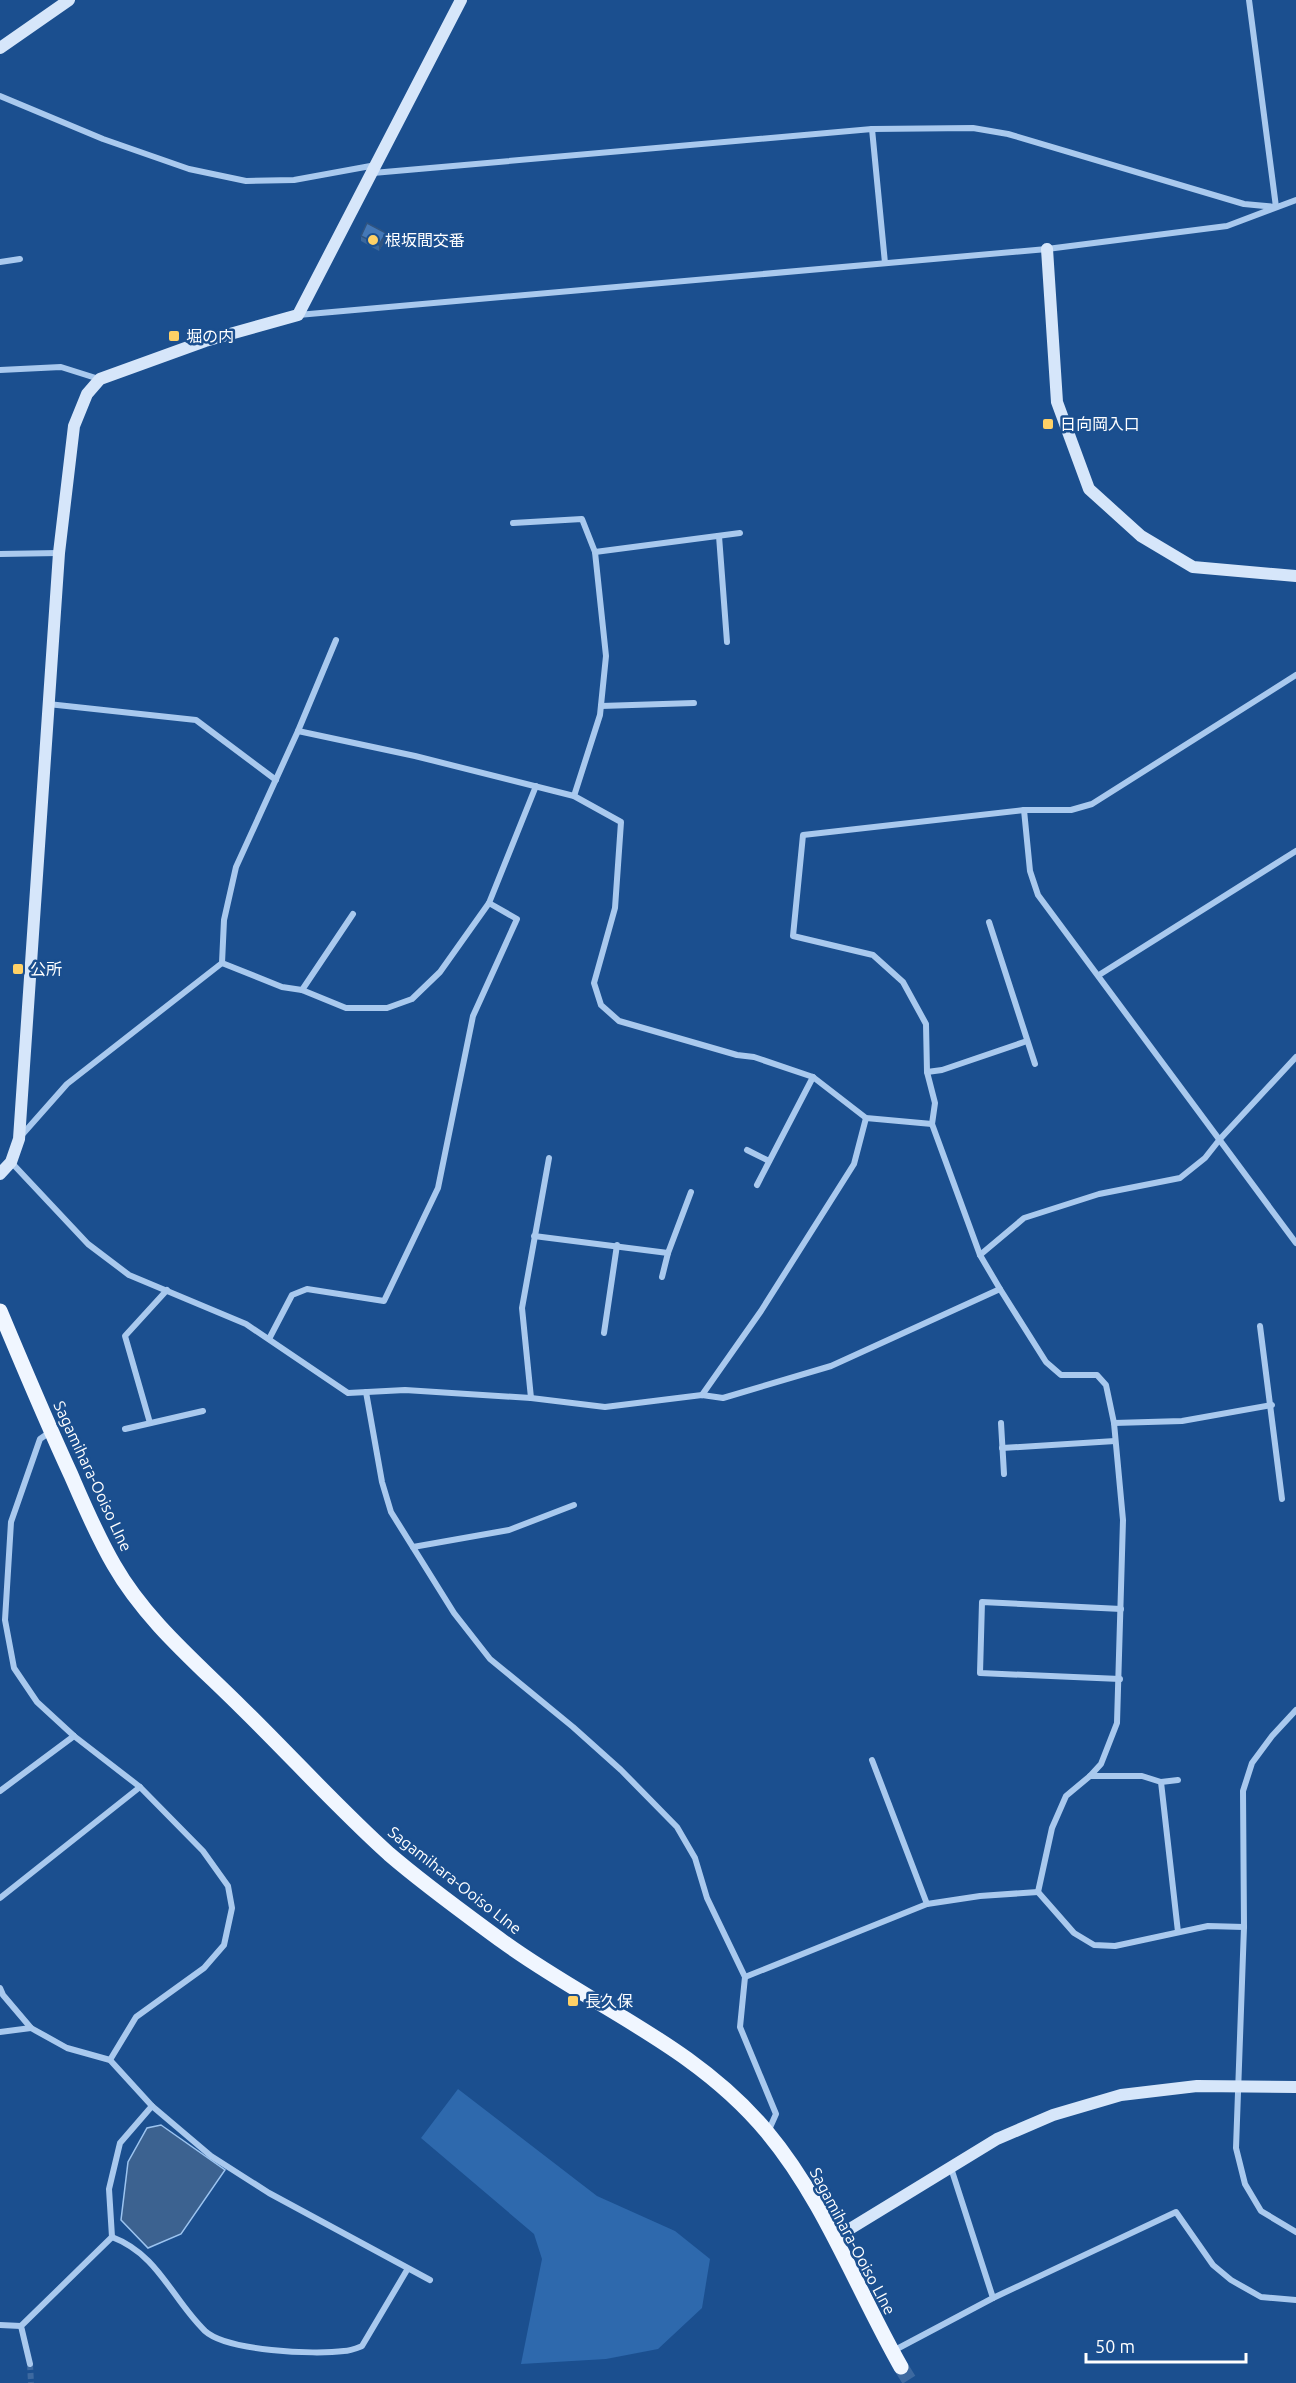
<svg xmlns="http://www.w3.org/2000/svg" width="1296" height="2383" font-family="Ubuntu,'Noto Sans JP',sans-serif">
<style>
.green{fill:#2e69ad}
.water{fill:#3c6290;stroke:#9cc4f0;stroke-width:1.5}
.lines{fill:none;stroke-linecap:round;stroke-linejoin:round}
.street-tunnel{stroke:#3d69a0;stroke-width:6;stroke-dasharray:6 3;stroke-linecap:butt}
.primary-tunnel{stroke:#3d69a0;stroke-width:15;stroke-dasharray:15 8;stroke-linecap:butt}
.street{stroke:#a9c9ee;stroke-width:6}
.secondary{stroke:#d6e6fa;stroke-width:12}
.primary{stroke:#f0f6ff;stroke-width:15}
.wall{fill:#3a679d}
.shaded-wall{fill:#305480}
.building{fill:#4478b7;stroke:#305480;stroke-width:1.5}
.poi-dot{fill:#ffd166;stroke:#1b4f8f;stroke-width:2}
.labels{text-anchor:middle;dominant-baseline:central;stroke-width:5;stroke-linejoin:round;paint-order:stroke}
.poi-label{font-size:16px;fill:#fff;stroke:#1b4f8f;text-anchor:start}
.street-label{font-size:16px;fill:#fff;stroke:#1b4f8f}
</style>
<rect width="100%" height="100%" fill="#1b4f8f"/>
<path class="green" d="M458 2089 597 2196 675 2231 710 2259 702 2308 658 2349 606 2359 521 2364 542 2259 534 2234 421 2138Z"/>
<path class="water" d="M161 2125 225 2170 181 2234 148 2248 121 2220 128 2162 147 2128Z"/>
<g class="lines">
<path class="street-tunnel" d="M30 2364 31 2383"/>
<path class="primary-tunnel" d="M901 2367 911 2383"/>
<g class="street">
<path d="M0 96 103 139 189 169 246 181 294 180 376 165"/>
<path d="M872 129 885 263"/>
<path d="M373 173 872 129 973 128 1008 134 1244 204 1276 207 1249 0"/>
<path d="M0 262 20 259"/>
<path d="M298 315 1047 249 1227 226 1296 200"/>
<path d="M0 370 61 367 99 379"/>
<path d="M513 523 582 519 595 552 606 656 600 715 574 796"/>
<path d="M719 536 727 642"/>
<path d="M595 552 740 533"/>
<path d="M0 554 59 553"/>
<path d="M48 704 196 720 276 780"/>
<path d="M601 706 694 703"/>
<path d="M298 731 415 756 574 796 621 822 615 908 594 983 601 1005 619 1021 737 1055 754 1057 813 1077 866 1118 932 1124"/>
<path d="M1024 810 1030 871 1038 895 1296 1243"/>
<path d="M989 922 1035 1064"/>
<path d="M222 963 282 987 302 990 346 1008H387L412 999 440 972 489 903 536 786"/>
<path d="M1099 975 1296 851"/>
<path d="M302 990 353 914"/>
<path d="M927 1072 942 1070 1027 1041"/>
<path d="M21 1136 67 1084 222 963 224 920 236 867 298 731 336 640"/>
<path d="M747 1150 769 1161"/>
<path d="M11 1162 88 1244 129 1275 246 1324 348 1393 405 1390 531 1398 605 1407 702 1395 723 1398 831 1366 1000 1289"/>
<path d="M757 1185 813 1077"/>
<path d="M534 1236 668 1253"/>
<path d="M980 1255 1024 1218 1099 1194 1180 1178 1205 1158 1220 1139 1296 1057"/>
<path d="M662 1277 668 1253 691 1192"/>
<path d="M1260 1326 1282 1499"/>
<path d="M604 1333 617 1245"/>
<path d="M269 1339 292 1295 307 1289 384 1301 438 1188 473 1016 517 919 489 903"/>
<path d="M366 1392 382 1482 391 1512 454 1613 490 1659 573 1727 621 1770 677 1827 695 1858 707 1898 745 1977 740 2027 776 2114 768 2132"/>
<path d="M702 1395 761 1311 854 1164 866 1118"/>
<path d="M531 1398 522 1308 549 1158"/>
<path d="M150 1423 125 1336 167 1290"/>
<path d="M1001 1423 1004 1474"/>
<path d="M1114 1423 1182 1421 1272 1405"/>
<path d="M125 1429 203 1411"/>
<path d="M50 1432 40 1439 11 1522 5 1620 14 1668 37 1702 74 1736 140 1787 203 1851 228 1886 232 1908 224 1945 204 1968 136 2017 110 2060"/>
<path d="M1002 1448 1115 1441"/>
<path d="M413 1547 509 1530 574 1505"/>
<path d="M1120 1679 980 1673 982 1602 1121 1609"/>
<path d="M1296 1710 1272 1736 1252 1763 1243 1791 1244 1927 1236 2148 1245 2184 1261 2211 1296 2232"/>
<path d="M872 1760 927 1904"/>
<path d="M1090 1776H1142L1161 1782 1178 1780"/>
<path d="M1161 1782 1178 1932"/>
<path d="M0 1791 74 1736"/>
<path d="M1038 1892 1052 1828 1066 1796 1090 1776 1101 1764 1117 1723 1123 1520 1114 1423 1106 1385 1097 1375H1061L1046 1362 1000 1289 980 1255 932 1124 935 1103 927 1072 926 1024 903 982 873 955 793 936 803 835 1024 810H1071L1092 804 1296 675"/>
<path d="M1038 1892 1074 1933 1094 1945 1115 1946 1208 1926 1244 1927"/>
<path d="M0 1898 140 1787"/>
<path d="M745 1977 927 1904 980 1896 1038 1892"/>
<path d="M0 1988 3 1995 31 2028 67 2048 110 2060 152 2106 120 2143 109 2189 112 2237 21 2326 30 2364"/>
<path d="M0 2032 31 2028"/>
<path d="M152 2106 211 2156 269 2193 430 2280"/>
<path d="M951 2168 993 2298 1176 2212 1213 2265 1231 2280 1261 2297 1296 2300"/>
<path d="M112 2237C159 2255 171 2298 205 2331 227 2351 314 2355 344 2351 350 2351 357 2348 362 2346L407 2270"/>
<path d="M0 2325 21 2326"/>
<path d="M893 2351 993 2298"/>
</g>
<g class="secondary">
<path d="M0 48 69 0"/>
<path d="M1047 249 1057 402 1089 489 1141 536 1193 567 1296 576"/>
<path d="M0 1174 11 1162 19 1139 59 553 74 426 87 394 100 379 205 341 298 315 461 0"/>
<path d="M835 2238 997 2139 1053 2115 1121 2095 1197 2086 1296 2087"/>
</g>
<path class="primary" d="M0 1311C23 1366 46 1421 71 1475 84 1505 97 1536 114 1565 146 1621 197 1663 242 1708 291 1756 338 1808 389 1854 425 1885 464 1913 502 1941 591 2006 695 2045 767 2132 824 2200 857 2290 901 2367"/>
</g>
<path class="wall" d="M361 236 386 239 379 251 361 241Z"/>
<path class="shaded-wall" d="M386 233V239L379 251V245Z"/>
<path class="building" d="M367 223 386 233 379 245 361 236Z"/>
<g class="poi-dot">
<circle cx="373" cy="240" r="6"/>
<rect x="168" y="330" width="12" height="12" rx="3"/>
<rect x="1042" y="418" width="12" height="12" rx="3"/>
<rect x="12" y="963" width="12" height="12" rx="3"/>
<rect x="567" y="1995" width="12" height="12" rx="3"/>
</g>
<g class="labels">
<g class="poi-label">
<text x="385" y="240">根坂間交番</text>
<text x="186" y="336">堀の内</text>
<text x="1060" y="424">日向岡入口</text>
<text x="30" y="969">公所</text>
<text x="585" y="2001">長久保</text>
</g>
<g class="street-label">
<text transform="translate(93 1476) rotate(65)">Sagamihara-Ooiso LIne</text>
<text transform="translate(455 1880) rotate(38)">Sagamihara-Ooiso LIne</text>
<text transform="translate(853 2241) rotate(62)">Sagamihara-Ooiso LIne</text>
</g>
</g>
<path d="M1086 2353v9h160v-9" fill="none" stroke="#ffffff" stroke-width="3"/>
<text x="1095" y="2353" font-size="18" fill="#ffffff" stroke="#1b4f8f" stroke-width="4.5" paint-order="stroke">50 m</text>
</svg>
